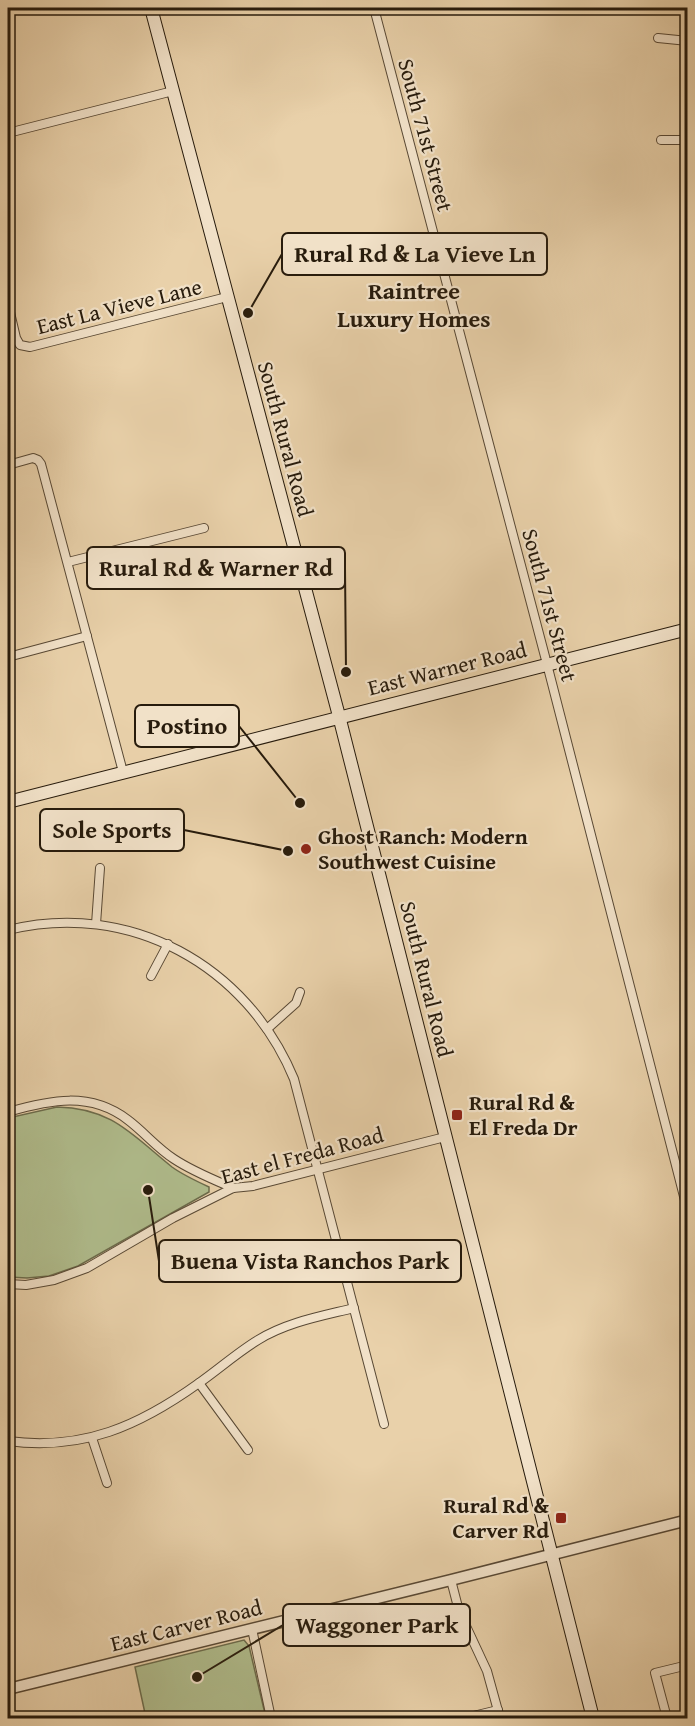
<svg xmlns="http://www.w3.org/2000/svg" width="695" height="1726" font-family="'Gentium Book Plus',serif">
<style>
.park{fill:#b0bd8d;stroke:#6c6c4c;stroke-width:1.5}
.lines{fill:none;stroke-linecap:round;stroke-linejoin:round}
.minor-casing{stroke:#584834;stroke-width:10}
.tertiary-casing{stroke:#584834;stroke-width:13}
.secondary-casing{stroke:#271b0c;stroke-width:14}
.minor{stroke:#f1e1c8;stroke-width:8}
.tertiary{stroke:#f1e1c8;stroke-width:10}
.secondary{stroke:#f1e1c8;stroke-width:12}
.poi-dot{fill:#8f2418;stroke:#f1e1c8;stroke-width:2}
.labels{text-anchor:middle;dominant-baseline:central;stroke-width:4.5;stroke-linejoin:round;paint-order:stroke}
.street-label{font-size:22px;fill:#271b0c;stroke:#f1e1c8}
.poi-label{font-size:22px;font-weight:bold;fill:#271b0c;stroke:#f1e1c8;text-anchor:start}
.neighbourhood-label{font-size:24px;font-weight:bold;fill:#271b0c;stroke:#f1e1c8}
.leader{fill:none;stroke:#271b0c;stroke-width:2}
.callout-dot{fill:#271b0c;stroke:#f1e1c8;stroke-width:2}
.callout{fill:#f1e1c8;stroke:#271b0c;stroke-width:2}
.callout-label{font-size:24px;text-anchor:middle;font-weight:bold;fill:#271b0c}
</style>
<rect width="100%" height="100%" fill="#e9d1aa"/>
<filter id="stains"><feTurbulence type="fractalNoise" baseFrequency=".00333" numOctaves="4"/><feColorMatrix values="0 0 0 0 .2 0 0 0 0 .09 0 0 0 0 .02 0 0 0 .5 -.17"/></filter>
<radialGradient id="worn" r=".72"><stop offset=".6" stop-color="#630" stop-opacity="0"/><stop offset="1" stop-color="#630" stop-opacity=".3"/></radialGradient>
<g class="park">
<path d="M57 1107C112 1108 132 1135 172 1167 183 1175 196 1181 209 1187V1192L78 1266 49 1276 27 1278 8 1277V1118Z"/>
<path d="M244 1640 249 1646 266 1718H146L135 1667Z"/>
</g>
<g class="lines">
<g class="minor-casing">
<g id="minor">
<path d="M374 8 547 664 688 1212"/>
<path d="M658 38 688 41"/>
<path d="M8 133 173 91"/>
<path d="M661 140H688"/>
<path d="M8 304 16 338 20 345 30 347 227 297"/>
<path d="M8 465 33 458 38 460 41 464 123 772"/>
<path d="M68 562 204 528"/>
<path d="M8 657 87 636"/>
<path d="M96 924 100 868"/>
<path d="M8 930C129 900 247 965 294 1079L384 1424"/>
<path d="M151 976 168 944"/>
<path d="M267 1029 296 1003 300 992"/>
<path d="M8 1112C50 1100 90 1091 128 1120 144 1132 157 1148 174 1159 192 1171 212 1179 233 1188"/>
<path d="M8 1284 26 1285 54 1280 87 1268 173 1218 233 1188 253 1186 445 1137"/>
<path d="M199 1383 248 1450"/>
<path d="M92 1438 107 1483"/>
<path d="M8 1441C83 1451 139 1426 199 1383 219 1369 238 1352 258 1340 287 1322 322 1316 354 1308"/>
<path d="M451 1580 459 1611 487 1671 500 1718"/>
<path d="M252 1629 271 1718"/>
<path d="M465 1718 498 1710"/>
<path d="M667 1718 655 1673 688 1665"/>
</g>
</g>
<g class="tertiary-casing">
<path id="tertiary" d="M8 1689 451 1580 688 1520"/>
</g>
<g class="secondary-casing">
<g id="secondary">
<path d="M151 8 339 716 593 1718"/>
<path d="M8 802 688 629"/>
</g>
</g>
<use href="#minor" class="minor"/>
<use href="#tertiary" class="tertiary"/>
<use href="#secondary" class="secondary"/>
</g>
<g class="poi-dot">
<circle cx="306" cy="849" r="6"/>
<rect x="451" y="1109" width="12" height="12" rx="3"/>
<rect x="555" y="1512" width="12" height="12" rx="3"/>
</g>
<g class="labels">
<g class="street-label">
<text transform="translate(426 135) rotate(75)">South 71st Street</text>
<text transform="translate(119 306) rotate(-14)">East La Vieve Lane</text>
<text transform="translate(286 439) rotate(75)">South Rural Road</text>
<text transform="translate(550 605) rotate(75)">South 71st Street</text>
<text transform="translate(447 668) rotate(-14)">East Warner Road</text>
<text transform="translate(427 979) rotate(76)">South Rural Road</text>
<text transform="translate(302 1155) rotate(-15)">East el Freda Road</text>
<text transform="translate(186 1625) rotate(-14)">East Carver Road</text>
</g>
<g class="poi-label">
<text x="318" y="836">Ghost Ranch: Modern<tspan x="318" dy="25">Southwest Cuisine</tspan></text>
<text x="469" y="1102">Rural Rd &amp;<tspan x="469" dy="25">El Freda Dr</tspan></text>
<text x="549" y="1505" text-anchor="end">Rural Rd &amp;<tspan x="549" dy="25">Carver Rd</tspan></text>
</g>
<g class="neighbourhood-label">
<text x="414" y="290">Raintree<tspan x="414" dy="28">Luxury Homes</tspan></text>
</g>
</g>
<path class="leader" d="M248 313L282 254M346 672L345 568M300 803L239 726M288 851L184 830M148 1190L159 1261M197 1677L283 1625"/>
<g class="callout-dot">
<circle cx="248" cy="313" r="6"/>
<circle cx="346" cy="672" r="6"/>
<circle cx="300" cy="803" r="6"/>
<circle cx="288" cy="851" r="6"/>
<circle cx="148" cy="1190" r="6"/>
<circle cx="197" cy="1677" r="6"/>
</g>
<g class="callout">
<rect x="282" y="233" width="265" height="42" rx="6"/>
<rect x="87" y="547" width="258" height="42" rx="6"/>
<rect x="135" y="705" width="104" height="42" rx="6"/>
<rect x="40" y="809" width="144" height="42" rx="6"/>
<rect x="159" y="1240" width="302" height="42" rx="6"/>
<rect x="283" y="1604" width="187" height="42" rx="6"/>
</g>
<g class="callout-label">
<text x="415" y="262">Rural Rd &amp; La Vieve Ln</text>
<text x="216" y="576">Rural Rd &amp; Warner Rd</text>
<text x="187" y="734">Postino</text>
<text x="112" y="838">Sole Sports</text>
<text x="310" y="1269">Buena Vista Ranchos Park</text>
<text x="377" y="1633">Waggoner Park</text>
</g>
<rect width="695" height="1726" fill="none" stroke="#e9d1aa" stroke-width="30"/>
<rect x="9" y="9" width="677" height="1708" fill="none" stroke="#271b0c" stroke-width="3"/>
<rect x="15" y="15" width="665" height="1696" fill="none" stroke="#271b0c" stroke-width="1.5"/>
<rect width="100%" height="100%" filter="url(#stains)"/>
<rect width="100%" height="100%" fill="url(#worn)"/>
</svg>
